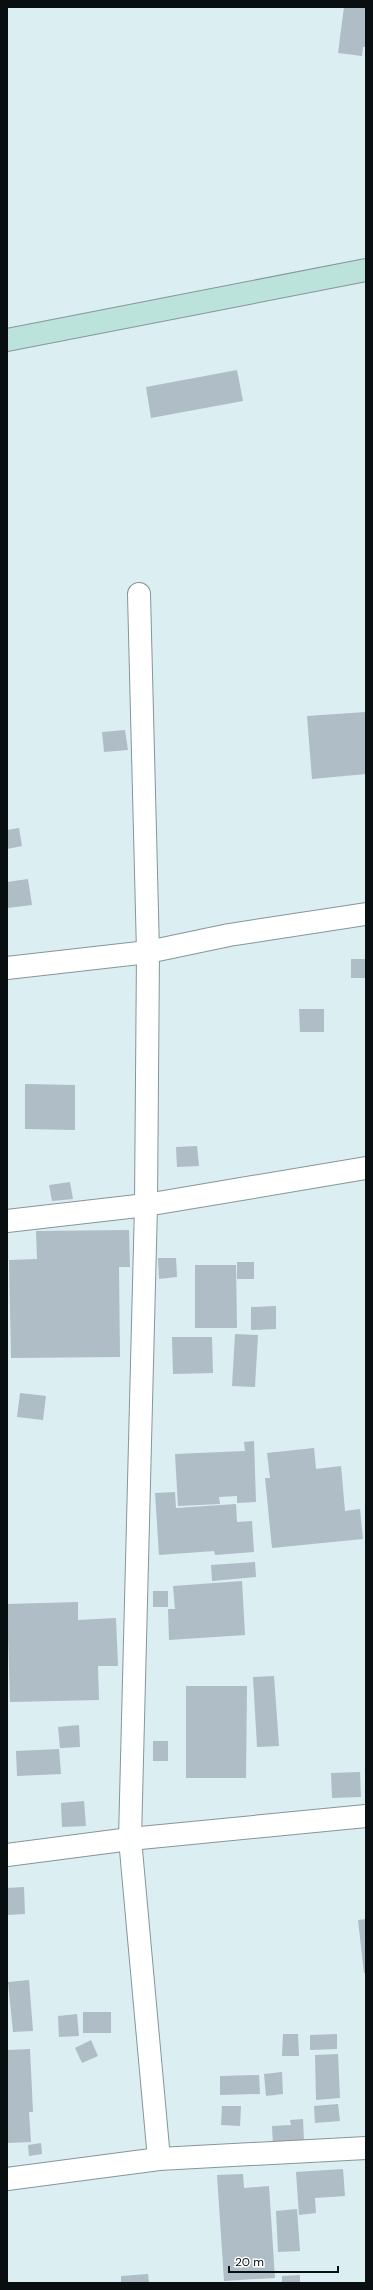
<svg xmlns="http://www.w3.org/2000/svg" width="373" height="2290" font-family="'DM Sans',sans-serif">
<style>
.building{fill:#afbdc6}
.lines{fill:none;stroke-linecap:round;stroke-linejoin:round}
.street-casing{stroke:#859699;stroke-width:24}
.secondary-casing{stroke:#859699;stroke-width:24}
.street{stroke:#fff;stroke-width:22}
.secondary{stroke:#bce2dc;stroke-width:22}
</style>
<rect width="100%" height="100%" fill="#dbeef1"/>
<g class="building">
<path d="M344 7H366V47H363L362 56 338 53Z"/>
<path d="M237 370 243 401 151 418 146 387Z"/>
<path d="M366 712V774L312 779 307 716Z"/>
<path d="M125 730 128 750 104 752 102 732Z"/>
<path d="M19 828 22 846 7 849V830Z"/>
<path d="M28 879 32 905 7 908V882Z"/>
<rect x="351" y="959" width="15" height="19"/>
<path d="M299 1009H324V1032H300Z"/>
<path d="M25 1084 75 1085V1130L25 1129Z"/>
<path d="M197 1146 199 1166 177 1167 176 1147Z"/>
<path d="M70 1182 73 1199 52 1201 49 1185Z"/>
<path d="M129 1230 130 1267H119L120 1357 11 1358 9 1260 37 1259 36 1231Z"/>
<path d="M158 1258H176L177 1277 159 1279Z"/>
<rect x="237" y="1262" width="17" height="17"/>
<path d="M195 1265H236L237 1328H195Z"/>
<path d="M276 1306V1329L251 1330V1307Z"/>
<path d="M235 1334 258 1335 255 1387 232 1386Z"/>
<path d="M172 1337H212L213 1373 173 1374Z"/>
<path d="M20 1393 46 1396 43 1420 17 1417Z"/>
<path d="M254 1441 256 1502 237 1503V1496L219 1497 220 1504 178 1506 175 1454 245 1451 244 1442Z"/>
<path d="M314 1448 316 1469 341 1466 345 1511 360 1509 363 1539 272 1548 265 1478H270L267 1453Z"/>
<path d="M175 1492 176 1508 236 1504 237 1522 252 1521 254 1552 215 1555 214 1551 159 1555 155 1493Z"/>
<path d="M255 1562 256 1577 212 1581 211 1565Z"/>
<path d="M242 1581 245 1635 169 1640 168 1609H175L173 1586Z"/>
<rect x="153" y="1591" width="15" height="16"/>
<path d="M78 1602V1620L116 1618 118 1666H98L99 1700 10 1702 7 1604Z"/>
<path d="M274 1676 279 1746 257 1747 253 1677Z"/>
<path d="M186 1686H247L246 1778H186Z"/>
<path d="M79 1725 80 1747 60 1748 58 1727Z"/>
<rect x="153" y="1741" width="15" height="20"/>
<path d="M59 1749 61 1774 17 1776 16 1751Z"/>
<path d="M360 1772 361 1797 332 1798 331 1773Z"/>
<path d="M84 1801 86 1826 62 1827 61 1803Z"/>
<path d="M24 1887 25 1914 7 1915V1888Z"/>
<path d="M366 1919V1973H364L358 1920Z"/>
<path d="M29 1980 33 2031 13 2032 8 1982Z"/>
<rect x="83" y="2012" width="28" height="21"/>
<path d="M77 2014 79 2036 59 2037 58 2016Z"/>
<path d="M283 2034H298L299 2056H282Z"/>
<path d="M337 2034V2049L310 2050V2035Z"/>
<path d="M91 2040 98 2056 82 2063 75 2048Z"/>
<path d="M30 2049 33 2112H29L31 2142 7 2143V2050Z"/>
<path d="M338 2054 340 2098 316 2100 315 2055Z"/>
<path d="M282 2072 283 2094 266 2096 264 2074Z"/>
<path d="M259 2075 260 2094 220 2095V2076Z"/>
<path d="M338 2104 340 2121 315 2123 314 2106Z"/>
<path d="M222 2106H241L240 2126 221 2125Z"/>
<path d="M303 2119 304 2142 273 2145 272 2126 291 2125 290 2120Z"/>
<path d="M41 2143 42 2154 29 2156 28 2145Z"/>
<path d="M343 2169 345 2196 315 2198 316 2213 299 2215 296 2172Z"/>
<path d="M243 2174 244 2188 269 2186 275 2278 224 2281 217 2175Z"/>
<path d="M297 2209 300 2251 278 2252 276 2211Z"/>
<path d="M148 2274 149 2283H121V2276Z"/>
<path d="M300 2275V2283H282V2276Z"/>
</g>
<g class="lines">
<g class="street-casing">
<g id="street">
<path d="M139 594 148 952 146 1205 130 1839 159 2159"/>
<path d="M7 968 148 952 229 935 366 914"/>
<path d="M7 1221 146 1205 366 1168"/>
<path d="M7 1855 130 1839 366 1816"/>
<path d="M7 2179 159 2159 366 2148"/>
</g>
</g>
<g class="secondary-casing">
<path id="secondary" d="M7 340 366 270"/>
</g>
<use href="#street" class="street"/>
<use href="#secondary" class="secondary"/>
</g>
<rect width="373" height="2290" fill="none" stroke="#090f10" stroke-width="16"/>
<path d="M229 2266v6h109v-6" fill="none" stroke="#090f10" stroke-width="2"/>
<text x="235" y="2266" font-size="12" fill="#090f10" stroke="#ffffff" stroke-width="3" paint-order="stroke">20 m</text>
</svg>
